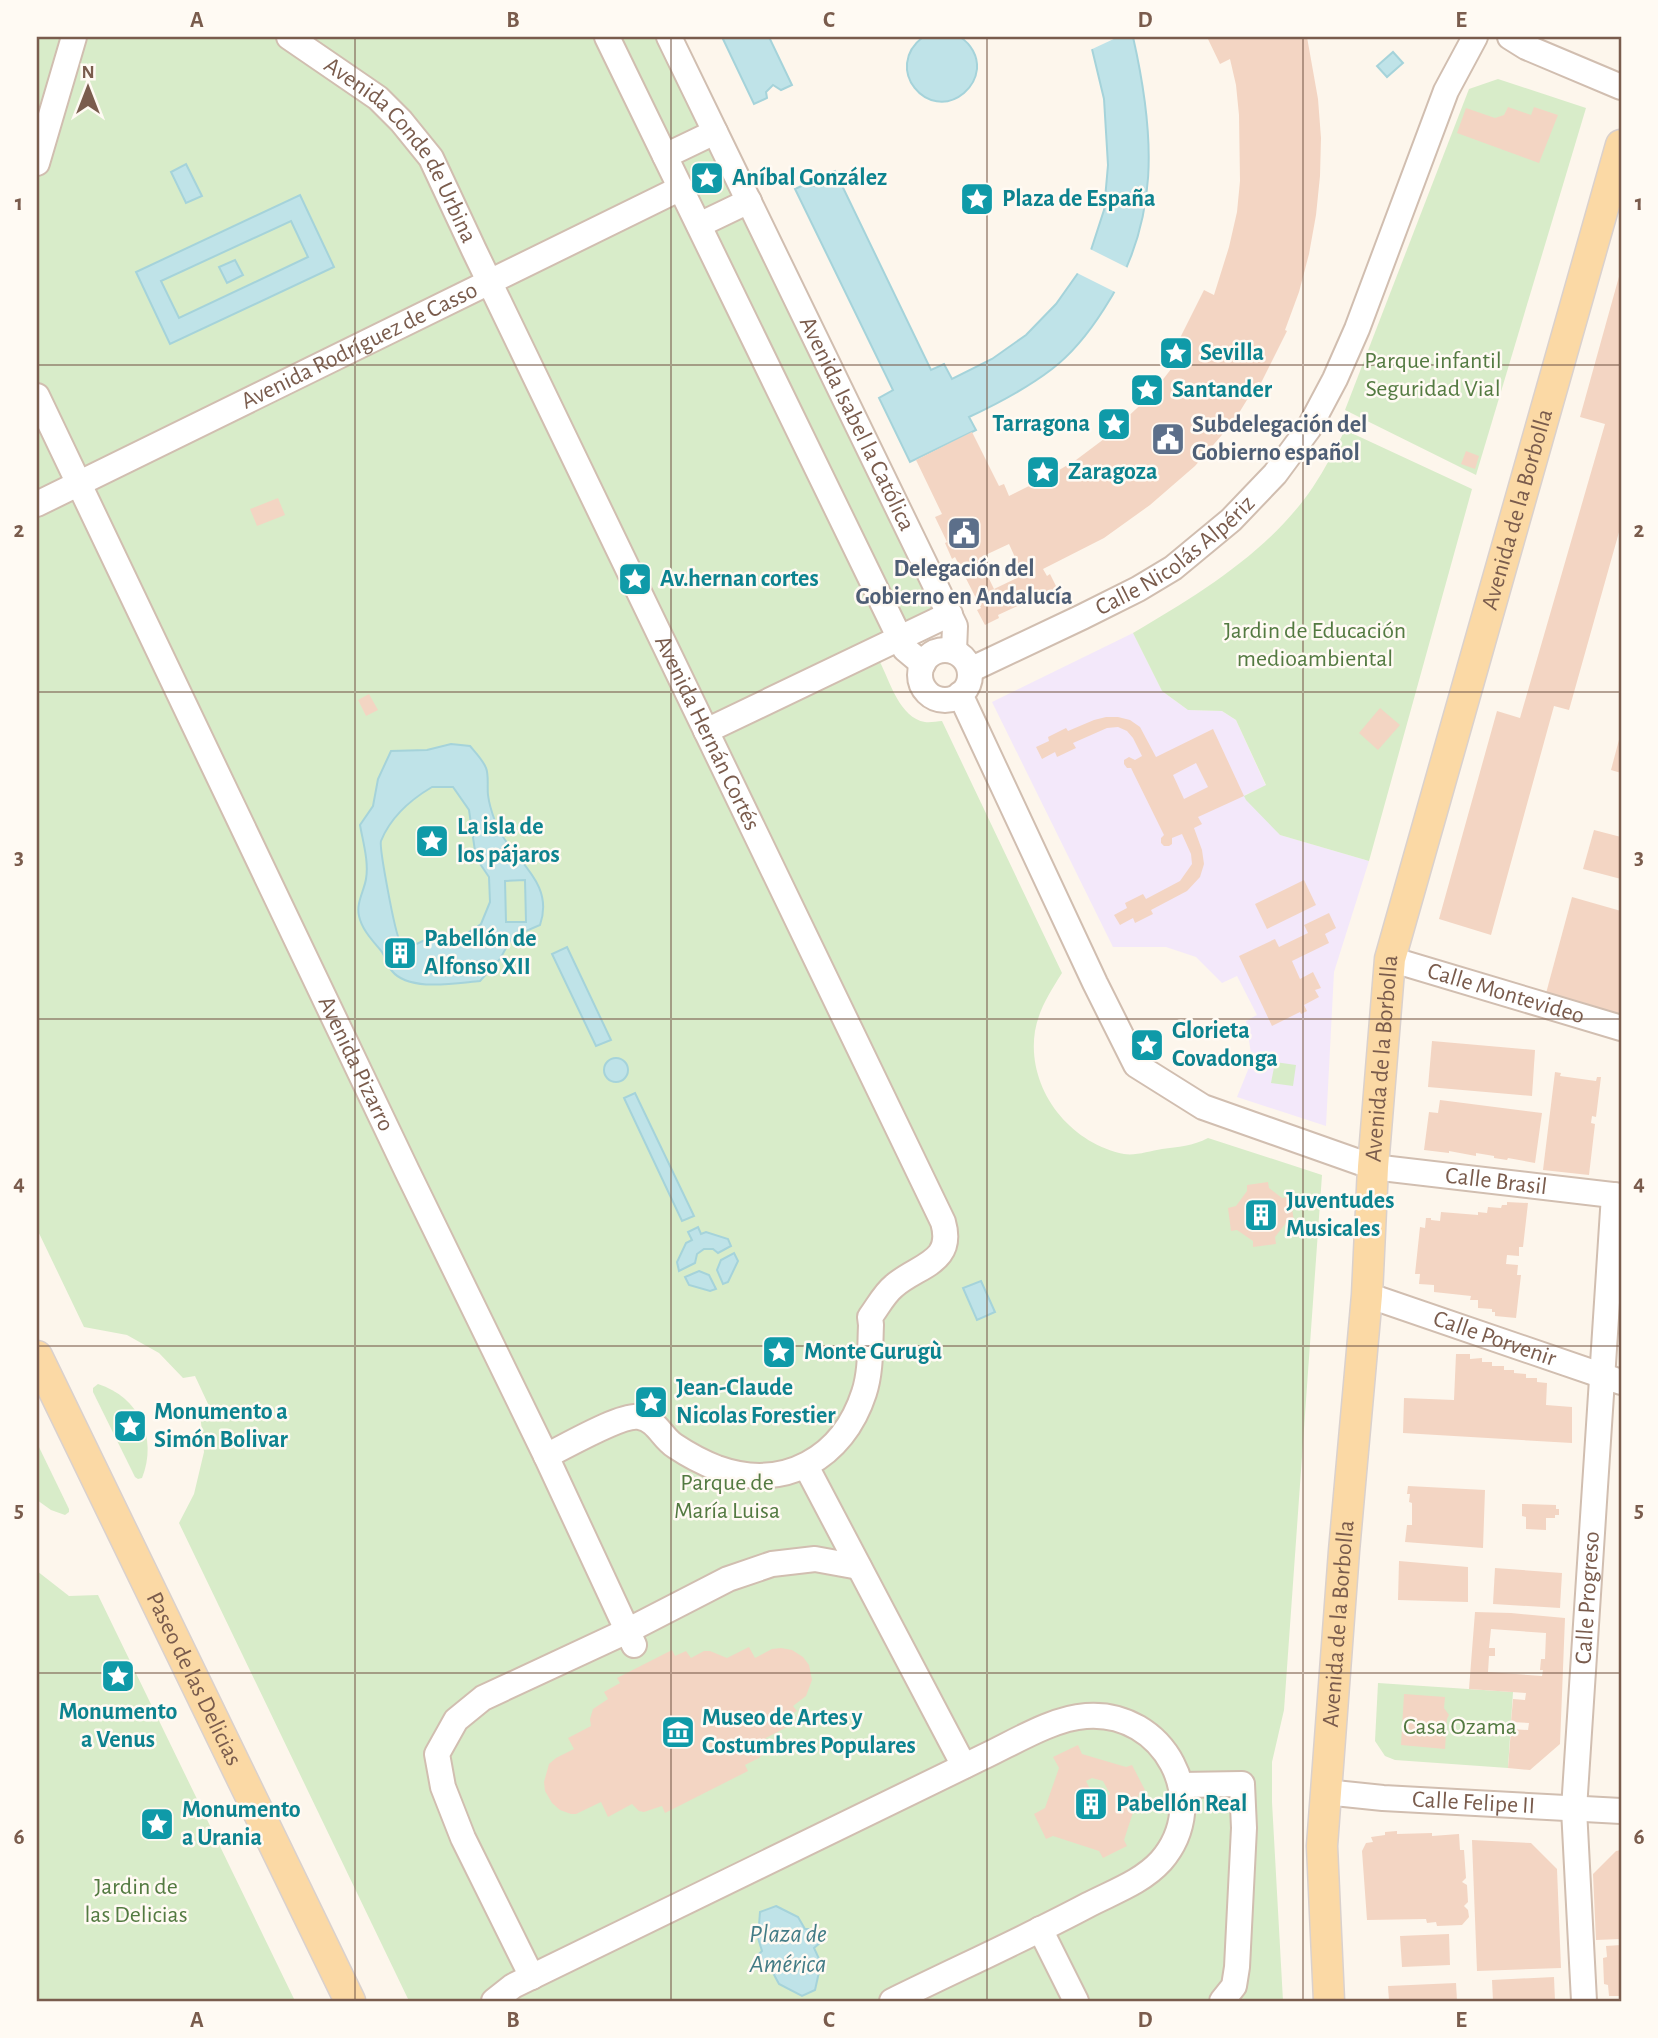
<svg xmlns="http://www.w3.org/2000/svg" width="1658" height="2038" font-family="'Alegreya Sans',sans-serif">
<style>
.education{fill:#f3e8fa}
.green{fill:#d8ecc9}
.water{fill:#bfe3e8;stroke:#a5d3da;stroke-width:2;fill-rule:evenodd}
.pier{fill:#fdf6ec}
.building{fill:#f3d5c3;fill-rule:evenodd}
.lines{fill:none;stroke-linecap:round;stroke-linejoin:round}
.minor-casing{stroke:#d1beb0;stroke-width:28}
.major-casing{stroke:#dad1cd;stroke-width:33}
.minor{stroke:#fff;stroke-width:24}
.major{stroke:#fbd9a5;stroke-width:30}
.grid{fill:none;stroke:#7a5c4d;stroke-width:2;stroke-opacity:0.55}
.labels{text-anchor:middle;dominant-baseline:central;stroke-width:5;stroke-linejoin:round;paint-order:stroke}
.street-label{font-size:24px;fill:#7a5c4d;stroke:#fffaf3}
.culture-label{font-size:24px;font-weight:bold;fill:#0d838f;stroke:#fffaf3;text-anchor:start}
.park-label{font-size:24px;fill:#537a41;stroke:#fffaf3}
.service-label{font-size:24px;font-weight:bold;fill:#4e5e75;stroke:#fffaf3;text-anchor:start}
.water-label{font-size:26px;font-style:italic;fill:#437c86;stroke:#fffaf3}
.neatline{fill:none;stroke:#7a5c4d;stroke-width:2.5}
.grid-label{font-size:23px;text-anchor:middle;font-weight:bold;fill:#7a5c4d}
</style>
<rect width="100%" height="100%" fill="#fdf6ec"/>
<path class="education" d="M1133 633 1162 691 1188 710 1222 711 1236 720 1266 786 1245 795 1280 835 1369 861 1334 972 1326 1126 1237 1097 1252 1060 1246 1021 1257 1015 1237 976 1222 983 1196 957 1166 947H1113L992 702Z"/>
<g class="green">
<path d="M37 37H683L966 620 880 662C890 682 900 718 925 722 930 723 937 721 942 721L1062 973C1050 992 1039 1009 1035 1031 1026 1088 1069 1143 1124 1154 1135 1156 1150 1151 1162 1149 1178 1147 1193 1146 1208 1138L1322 1175 1284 1710 1272 1762V1802L1283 2001H409L179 1523 194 1494 204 1452 200 1413 209 1406 195 1376 183 1378 159 1353 127 1335 84 1327 37 1229Z"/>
<path d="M1498 79 1586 108 1476 475 1345 410 1469 89Z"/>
<path d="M1345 430 1472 489 1369 861 1280 835 1246 800 1244 796 1266 785 1236 720 1222 711 1188 710 1162 691 1133 633C1199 594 1269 552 1313 487 1325 469 1335 449 1345 430Z"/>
<path d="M1275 1062 1296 1065 1293 1086 1271 1083Z"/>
<path d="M98 1384C139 1397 158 1438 142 1478L138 1479 135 1477 93 1392V1388Z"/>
<path d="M37 1443 69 1509V1512L65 1515 51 1510 37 1500Z"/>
<path d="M37 1571 69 1596 98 1595 295 2001H37Z"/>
<path d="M1378 1683 1513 1692 1508 1768 1395 1760 1385 1756 1375 1741Z"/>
</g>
<g class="water">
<path d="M722 37H769L792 85 781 90 773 85 766 92 767 98 754 104Z"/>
<path d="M923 37H960C971 44 978 56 977 69 976 78 971 87 964 93 928 123 882 68 923 37Z"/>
<path d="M1081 37H1133C1155 134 1161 222 1104 309 1090 331 1073 353 1052 369 1026 389 999 403 969 417L976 430 910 462 879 398 893 390 795 189 808 183 812 186H818L822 182V176L835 171 931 370 944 364 952 379 992 359 1026 335 1056 304 1078 273 1091 250 1104 210 1108 165 1104 99 1092 49Z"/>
<path d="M1393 52 1403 63 1387 77 1377 66Z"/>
<path d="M186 164 202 196 186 203 171 172Z"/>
<path d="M300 195 334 267 170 344 136 272ZM291 221 308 257 179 318 161 281Z"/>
<path d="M235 260 243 275 227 283 219 267Z"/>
<path d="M451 744 470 746C475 752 483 760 486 768 489 775 487 786 488 795 489 803 492 813 495 821 508 858 556 879 540 925L512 937 500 959 480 981C456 983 409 992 392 971 387 966 386 958 382 952 373 941 362 930 359 916 356 903 364 891 366 879 369 862 363 842 360 825L373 806 378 779 391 751 427 750ZM432 787H453L469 810 476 858 489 877 490 902 481 924 460 938 425 940 408 948C407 947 401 943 400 941 395 934 379 847 381 841 391 816 410 800 432 787ZM525 880 526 922H506L505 881Z"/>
<path d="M567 947 611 1040 596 1046 552 954Z"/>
<circle cx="616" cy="1070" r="12"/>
<path d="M635 1093 694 1216 682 1221 624 1098Z"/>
<path d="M698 1227 701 1234 706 1232 728 1239 731 1246 718 1253 713 1249H704L697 1254 695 1263 679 1271 677 1262 686 1243 692 1240 688 1232Z"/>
<path d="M734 1253 738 1261 728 1282 723 1284 717 1270 721 1260Z"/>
<path d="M699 1271 709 1275 716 1289 710 1291 689 1285 685 1277Z"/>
<path d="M981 1281 995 1312 977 1320 963 1288Z"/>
<path d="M776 1906 798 1917 805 1929H813L821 1942 814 1948 821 1963 815 1990 802 1996 779 1984 772 1971 761 1970 755 1958 762 1951 758 1938 760 1912Z"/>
</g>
<g class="pier">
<path d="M1077 37H1118L1088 51Z"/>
<path d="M1088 248 1130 269 1119 294 1075 272Z"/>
</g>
<g class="building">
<path d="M1207 37H1307L1318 99 1321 138 1320 176 1316 215 1309 254 1299 292 1285 330 1287 331 1261 383 1258 382 1234 421 1195 466 1150 505 1104 538 1043 569 1047 576 1050 574 1058 590 1042 597 1041 595 998 615 999 618 985 625 977 610 981 608 955 557 952 559 945 543 947 542 935 517 942 514 916 460 972 432 999 486 1004 484 1009 496 1049 476 1076 460 1104 439 1151 395 1188 347 1178 342 1204 290 1214 295 1229 247 1237 212 1240 181 1239 115 1236 85 1230 59 1220 64ZM1009 544 1023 575 994 589 979 558Z"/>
<path d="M1508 107 1531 115 1534 107 1558 115 1539 163 1457 133 1466 108 1495 118 1504 115Z"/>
<path d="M1620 273 1621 525 1569 710 1554 706 1491 935 1439 919 1497 711 1520 718 1605 424 1580 417Z"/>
<path d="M1466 451 1479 456 1475 469 1461 464Z"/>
<path d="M278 498 285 515 257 526 250 509Z"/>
<path d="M369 694 378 710 366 716 358 700Z"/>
<path d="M1380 708 1400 725 1378 750 1359 733Z"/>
<path d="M1106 717H1118L1130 720 1140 727 1156 757 1213 729 1244 796 1198 817 1202 824 1194 828 1202 850 1204 864 1200 877 1187 891 1151 910 1153 914 1135 923 1133 918 1120 925 1114 915 1127 908 1125 903 1143 894 1146 899 1180 881 1192 864 1191 854 1182 834 1172 838V844L1169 846H1164L1161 843V838L1164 835 1131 768H1127L1124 764V760L1129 757 1135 760 1142 756 1133 738 1127 731 1118 727 1107 728 1073 743 1076 748 1057 757 1055 752 1042 759 1036 747 1049 741 1048 737 1066 728 1068 731 1094 720ZM1196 763 1208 787 1184 799 1173 775Z"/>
<path d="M1620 736H1621V773L1611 770Z"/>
<path d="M1594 830 1621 837V879L1583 869Z"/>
<path d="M1304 880 1316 905 1267 929 1255 904Z"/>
<path d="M1572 897 1621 911V1018L1545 997Z"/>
<path d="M1329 913 1336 928 1325 934 1329 943 1292 961 1300 979 1313 972 1321 988 1315 990 1319 997 1304 1005 1307 1011 1301 1014 1300 1012 1272 1026 1239 956 1275 939 1279 947 1308 933 1304 925Z"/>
<path d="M400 942 408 948V958L399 962 391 957V947Z"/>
<path d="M1432 1041 1535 1050 1532 1096 1428 1087Z"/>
<path d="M1555 1072 1561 1073 1560 1076 1596 1081 1597 1077H1601L1596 1117 1592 1116 1591 1123 1595 1124 1589 1175 1543 1170Z"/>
<path d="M1440 1100 1542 1113 1535 1163 1508 1158 1507 1160 1494 1158V1156L1476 1153V1156L1449 1151V1153L1424 1150 1429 1112 1438 1113Z"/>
<path d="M1268 1182 1269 1188 1282 1198 1290 1197 1294 1221 1286 1223 1275 1237 1276 1244 1253 1247V1241L1237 1230 1231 1231 1228 1208 1236 1206 1247 1191V1185Z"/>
<path d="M1507 1202 1528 1203 1523 1247H1519V1256L1507 1255 1506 1264 1518 1265 1517 1275H1521L1516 1318 1495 1316V1312H1492V1309L1478 1308V1300H1470L1471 1296 1434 1292V1285L1419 1284 1420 1274H1415L1420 1227 1425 1228 1426 1218H1431V1220L1440 1221 1441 1212 1478 1215V1212L1487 1213 1488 1207 1501 1208 1502 1205H1507Z"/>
<path d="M1456 1354H1470V1359L1482 1358V1362H1492V1366H1504V1370H1514V1373L1526 1374V1378H1537V1382L1547 1383 1546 1405 1572 1407V1443L1403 1433 1404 1398 1454 1400Z"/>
<path d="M1408 1486 1485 1490 1483 1548 1405 1542 1407 1525H1412V1503L1409 1502 1410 1494H1407Z"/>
<path d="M1522 1504 1556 1505V1509H1559V1515H1555V1518H1546V1530L1526 1529V1517L1522 1516Z"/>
<path d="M1399 1561 1468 1567V1602L1398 1600Z"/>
<path d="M1495 1568 1562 1573 1560 1608 1493 1604Z"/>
<path d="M1475 1612 1511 1613 1565 1618 1560 1744 1530 1770 1508 1768 1511 1729 1528 1730 1529 1723 1511 1722 1513 1699 1525 1700 1526 1693 1469 1689ZM1491 1629 1546 1633 1545 1659H1541L1540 1670H1543L1542 1676 1488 1672 1489 1656H1495V1648H1489Z"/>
<path d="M749 1647 755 1658 772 1649 781 1648 792 1650 803 1657 809 1665 812 1680 806 1696 793 1706 797 1711 785 1718 789 1726 766 1738V1751L759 1758 745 1765 748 1771 665 1813 662 1806 644 1812 639 1811 632 1804 608 1817 601 1802 576 1814H571L560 1810 552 1803 545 1791 544 1782 549 1764 556 1758 574 1749 568 1738 591 1726 590 1719 593 1709 608 1699 604 1692 620 1683 617 1678 672 1650 675 1656 686 1651 691 1658 704 1651H710L727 1658Z"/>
<path d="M1404 1694 1445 1697 1444 1708 1449 1715 1447 1719 1445 1749 1401 1745Z"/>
<path d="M1078 1745 1082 1754 1126 1767 1132 1765 1145 1790 1139 1794 1124 1840 1127 1846 1103 1858 1099 1851 1053 1836 1046 1839 1034 1814 1045 1808 1059 1768 1053 1757ZM1092 1778 1103 1781 1110 1794 1096 1801 1086 1781Z"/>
<path d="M1397 1831V1834L1432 1833V1836L1459 1834 1460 1850H1464L1466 1878 1462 1882 1467 1885 1468 1902 1464 1906 1468 1910 1469 1917 1462 1925 1437 1926 1436 1922 1427 1923 1426 1919 1367 1920 1362 1851 1366 1843 1373 1842 1371 1837 1385 1835V1832Z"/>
<path d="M1472 1840 1531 1843 1557 1869 1561 1968 1477 1971Z"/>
<path d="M1621 1850V1939L1596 1940 1593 1874 1616 1851Z"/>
<path d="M1449 1934 1450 1965 1402 1967 1400 1936Z"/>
<path d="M1621 1945V1996H1609L1608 1985 1604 1984 1603 1958 1607 1957 1606 1946Z"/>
<path d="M1554 1977 1555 2001H1493L1492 1980Z"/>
<path d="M1456 1983 1457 2001H1389L1388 1986Z"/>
</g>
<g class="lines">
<g class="minor-casing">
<g id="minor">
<path id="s1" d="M289 37 378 98 401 121 431 158 474 250 943 1222C955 1263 918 1265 894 1286 884 1294 877 1308 870 1317L871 1325C870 1347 871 1372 864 1393 843 1458 784 1492 717 1468 704 1463 687 1454 675 1446 662 1438 657 1420 639 1417 621 1414 565 1447 546 1456"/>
<path d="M607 37 905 649 923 664"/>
<path id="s2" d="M669 37 955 626 954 651"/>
<path d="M1510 37 1526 47 1621 87"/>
<path d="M665 156 715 132"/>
<path d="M37 163 74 37"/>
<path d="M699 225 749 201"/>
<path id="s3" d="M37 396 407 1171 546 1456 634 1645"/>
<path id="s4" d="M37 504 681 188"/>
<circle cx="945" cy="675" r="25"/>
<path id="s5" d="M970 670 1082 617 1138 589 1173 568 1231 520 1275 474 1309 428 1335 379 1357 329 1446 91 1475 37"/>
<path id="s6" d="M960 694 1095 983 1136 1065 1203 1107 1373 1167 1621 1196"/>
<path d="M706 731 950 614"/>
<path id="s7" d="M1390 959 1621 1028"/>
<path id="s8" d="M1367 1295 1621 1382"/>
<path d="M806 1466 964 1766"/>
<path d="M1181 1785 1242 1784 1244 1828 1237 1967 1234 1986 1222 2001"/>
<path id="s9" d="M1325 1792 1383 1798 1621 1811"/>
<path d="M1040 1929 1076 2001"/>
<path d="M532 1977 463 1838 443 1787 437 1754 456 1720 483 1698 627 1631 728 1579 772 1564 815 1559 859 1567"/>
<path d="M494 2001 513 1986 983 1757C1013 1743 1053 1718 1086 1716 1164 1710 1213 1801 1161 1861 1142 1882 1113 1892 1088 1905 1024 1939 957 1969 892 2001"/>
<path id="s10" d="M1584 2001 1574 1809 1614 1195"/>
</g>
</g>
<g class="major-casing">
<g id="major">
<path id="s11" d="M37 1356 350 2001"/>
<path id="s12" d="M1329 2001 1322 1846 1344 1551 1367 1295 1373 1167 1390 959 1621 145"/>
</g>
</g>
<use href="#minor" class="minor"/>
<use href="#major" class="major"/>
</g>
<path class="grid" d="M355 37V2001M671 37V2001M987 37V2001M1303 37V2001M37 365H1621M37 692H1621M37 1019H1621M37 1346H1621M37 1673H1621"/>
<defs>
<g id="sight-square" transform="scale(1.75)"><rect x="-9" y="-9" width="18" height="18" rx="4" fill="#0f9aa8" stroke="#fffaf3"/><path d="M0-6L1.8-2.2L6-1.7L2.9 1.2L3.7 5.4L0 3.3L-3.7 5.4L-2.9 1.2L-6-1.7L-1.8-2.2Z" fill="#fff"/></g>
<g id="civic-square" transform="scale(1.75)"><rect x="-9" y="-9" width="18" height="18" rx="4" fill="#5c6f8a" stroke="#fffaf3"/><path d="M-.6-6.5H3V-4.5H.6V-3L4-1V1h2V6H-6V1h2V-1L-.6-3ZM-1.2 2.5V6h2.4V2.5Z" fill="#fff"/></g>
<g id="building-square" transform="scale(1.75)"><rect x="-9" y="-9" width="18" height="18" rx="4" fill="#0f9aa8" stroke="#fffaf3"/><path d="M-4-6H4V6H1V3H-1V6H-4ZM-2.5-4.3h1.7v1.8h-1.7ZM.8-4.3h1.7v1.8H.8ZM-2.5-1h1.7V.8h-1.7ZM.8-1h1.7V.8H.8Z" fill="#fff"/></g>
<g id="museum-square" transform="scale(1.75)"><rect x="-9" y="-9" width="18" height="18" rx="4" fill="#0f9aa8" stroke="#fffaf3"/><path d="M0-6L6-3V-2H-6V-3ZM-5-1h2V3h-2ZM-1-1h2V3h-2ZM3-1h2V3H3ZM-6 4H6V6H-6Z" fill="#fff"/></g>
</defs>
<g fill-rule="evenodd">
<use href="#sight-square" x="707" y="178"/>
<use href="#sight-square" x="977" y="199"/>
<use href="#sight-square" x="1176" y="353"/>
<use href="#sight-square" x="1147" y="390"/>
<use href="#sight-square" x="1114" y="424"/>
<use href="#civic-square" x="1168" y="439"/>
<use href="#sight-square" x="1043" y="472"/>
<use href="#civic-square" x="964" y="533"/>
<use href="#sight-square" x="635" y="579"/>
<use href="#sight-square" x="432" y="841"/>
<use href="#building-square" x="400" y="953"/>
<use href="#sight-square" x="1147" y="1045"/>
<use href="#building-square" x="1261" y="1215"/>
<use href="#sight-square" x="779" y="1352"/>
<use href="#sight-square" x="651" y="1402"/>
<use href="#sight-square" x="130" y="1426"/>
<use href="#sight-square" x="118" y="1676"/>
<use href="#museum-square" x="678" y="1732"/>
<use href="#building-square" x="1091" y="1804"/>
<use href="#sight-square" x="157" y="1824"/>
</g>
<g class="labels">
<g class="street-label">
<text stroke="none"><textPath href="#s1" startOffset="163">Avenida Conde de Urbina</textPath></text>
<text stroke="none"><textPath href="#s4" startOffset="359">Avenida Rodríguez de Casso</textPath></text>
<text stroke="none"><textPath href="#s2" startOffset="430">Avenida Isabel la Católica</textPath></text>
<text stroke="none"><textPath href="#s12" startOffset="1512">Avenida de la Borbolla</textPath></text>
<text stroke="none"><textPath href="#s5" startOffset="236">Calle Nicolás Alpériz</textPath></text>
<text stroke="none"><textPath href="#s1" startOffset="826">Avenida Hernán Cortés</textPath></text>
<text stroke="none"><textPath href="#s7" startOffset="121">Calle Montevideo</textPath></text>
<text stroke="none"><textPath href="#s12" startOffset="945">Avenida de la Borbolla</textPath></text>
<text stroke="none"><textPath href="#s3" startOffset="740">Avenida Pizarro</textPath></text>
<text stroke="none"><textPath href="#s6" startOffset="794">Calle Brasil</textPath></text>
<text stroke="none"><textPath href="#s8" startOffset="135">Calle Porvenir</textPath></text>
<text stroke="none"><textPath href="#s10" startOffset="404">Calle Progreso</textPath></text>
<text stroke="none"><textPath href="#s12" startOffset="378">Avenida de la Borbolla</textPath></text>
<text stroke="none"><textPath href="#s11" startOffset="359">Paseo de las Delicias</textPath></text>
<text stroke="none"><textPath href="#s9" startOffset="149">Calle Felipe II</textPath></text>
</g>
<g class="culture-label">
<text x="732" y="178">Aníbal González</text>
<text x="1002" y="199">Plaza de España</text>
<text x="1200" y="353">Sevilla</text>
<text x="1172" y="390">Santander</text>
<text x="1090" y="424" text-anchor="end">Tarragona</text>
<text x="1068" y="472">Zaragoza</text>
<text x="660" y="579">Av.hernan cortes</text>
<text x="457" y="827">La isla de<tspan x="457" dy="28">los pájaros</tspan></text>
<text x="424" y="939">Pabellón de<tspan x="424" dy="28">Alfonso XII</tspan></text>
<text x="1172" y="1031">Glorieta<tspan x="1172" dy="28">Covadonga</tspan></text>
<text x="1286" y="1201">Juventudes<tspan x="1286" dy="28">Musicales</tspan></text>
<text x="804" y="1352">Monte Gurugù</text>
<text x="676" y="1388">Jean-Claude<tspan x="676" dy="28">Nicolas Forestier</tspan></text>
<text x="154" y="1412">Monumento a<tspan x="154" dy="28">Simón Bolivar</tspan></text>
<text x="118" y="1712" text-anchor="middle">Monumento<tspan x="118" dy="28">a Venus</tspan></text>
<text x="702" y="1718">Museo de Artes y<tspan x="702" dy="28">Costumbres Populares</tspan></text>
<text x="1116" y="1804">Pabellón Real</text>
<text x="182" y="1810">Monumento<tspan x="182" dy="28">a Urania</tspan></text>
</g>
<g class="park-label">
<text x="1433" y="361">Parque infantil<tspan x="1433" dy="28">Seguridad Vial</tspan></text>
<text x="1315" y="631">Jardin de Educación<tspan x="1315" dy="28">medioambiental</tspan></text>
<text x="727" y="1483">Parque de<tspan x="727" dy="28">María Luisa</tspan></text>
<text x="1460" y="1727">Casa Ozama</text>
<text x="136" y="1887">Jardin de<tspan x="136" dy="28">las Delicias</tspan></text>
</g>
<g class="service-label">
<text x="1192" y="425">Subdelegación del<tspan x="1192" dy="28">Gobierno español</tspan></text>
<text x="964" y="569" text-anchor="middle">Delegación del<tspan x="964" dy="28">Gobierno en Andalucía</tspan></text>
</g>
<g class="water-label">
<text x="788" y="1934">Plaza de<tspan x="788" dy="30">América</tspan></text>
</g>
</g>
<rect width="1658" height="2038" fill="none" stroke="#fffaf3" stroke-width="77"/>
<g transform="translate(88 88)" stroke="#fffaf3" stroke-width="5" paint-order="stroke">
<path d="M0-5L12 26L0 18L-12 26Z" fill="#7a5c4d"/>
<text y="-10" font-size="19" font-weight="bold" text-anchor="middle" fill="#7a5c4d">N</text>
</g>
<rect x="38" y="38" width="1582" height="1962" class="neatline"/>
<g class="grid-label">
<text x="197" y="27">A</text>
<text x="513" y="27">B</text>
<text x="829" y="27">C</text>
<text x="1145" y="27">D</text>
<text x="1461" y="27">E</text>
<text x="19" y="210">1</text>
<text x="1639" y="210">1</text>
<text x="19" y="537">2</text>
<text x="1639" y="537">2</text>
<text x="19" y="864">3</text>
<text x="1639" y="864">3</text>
<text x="19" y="1190">4</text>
<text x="1639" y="1190">4</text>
<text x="19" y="1517">5</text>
<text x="1639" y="1517">5</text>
<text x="19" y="1844">6</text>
<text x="1639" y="1844">6</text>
<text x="197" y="2027">A</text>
<text x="513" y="2027">B</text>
<text x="829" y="2027">C</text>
<text x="1145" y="2027">D</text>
<text x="1461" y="2027">E</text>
</g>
</svg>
